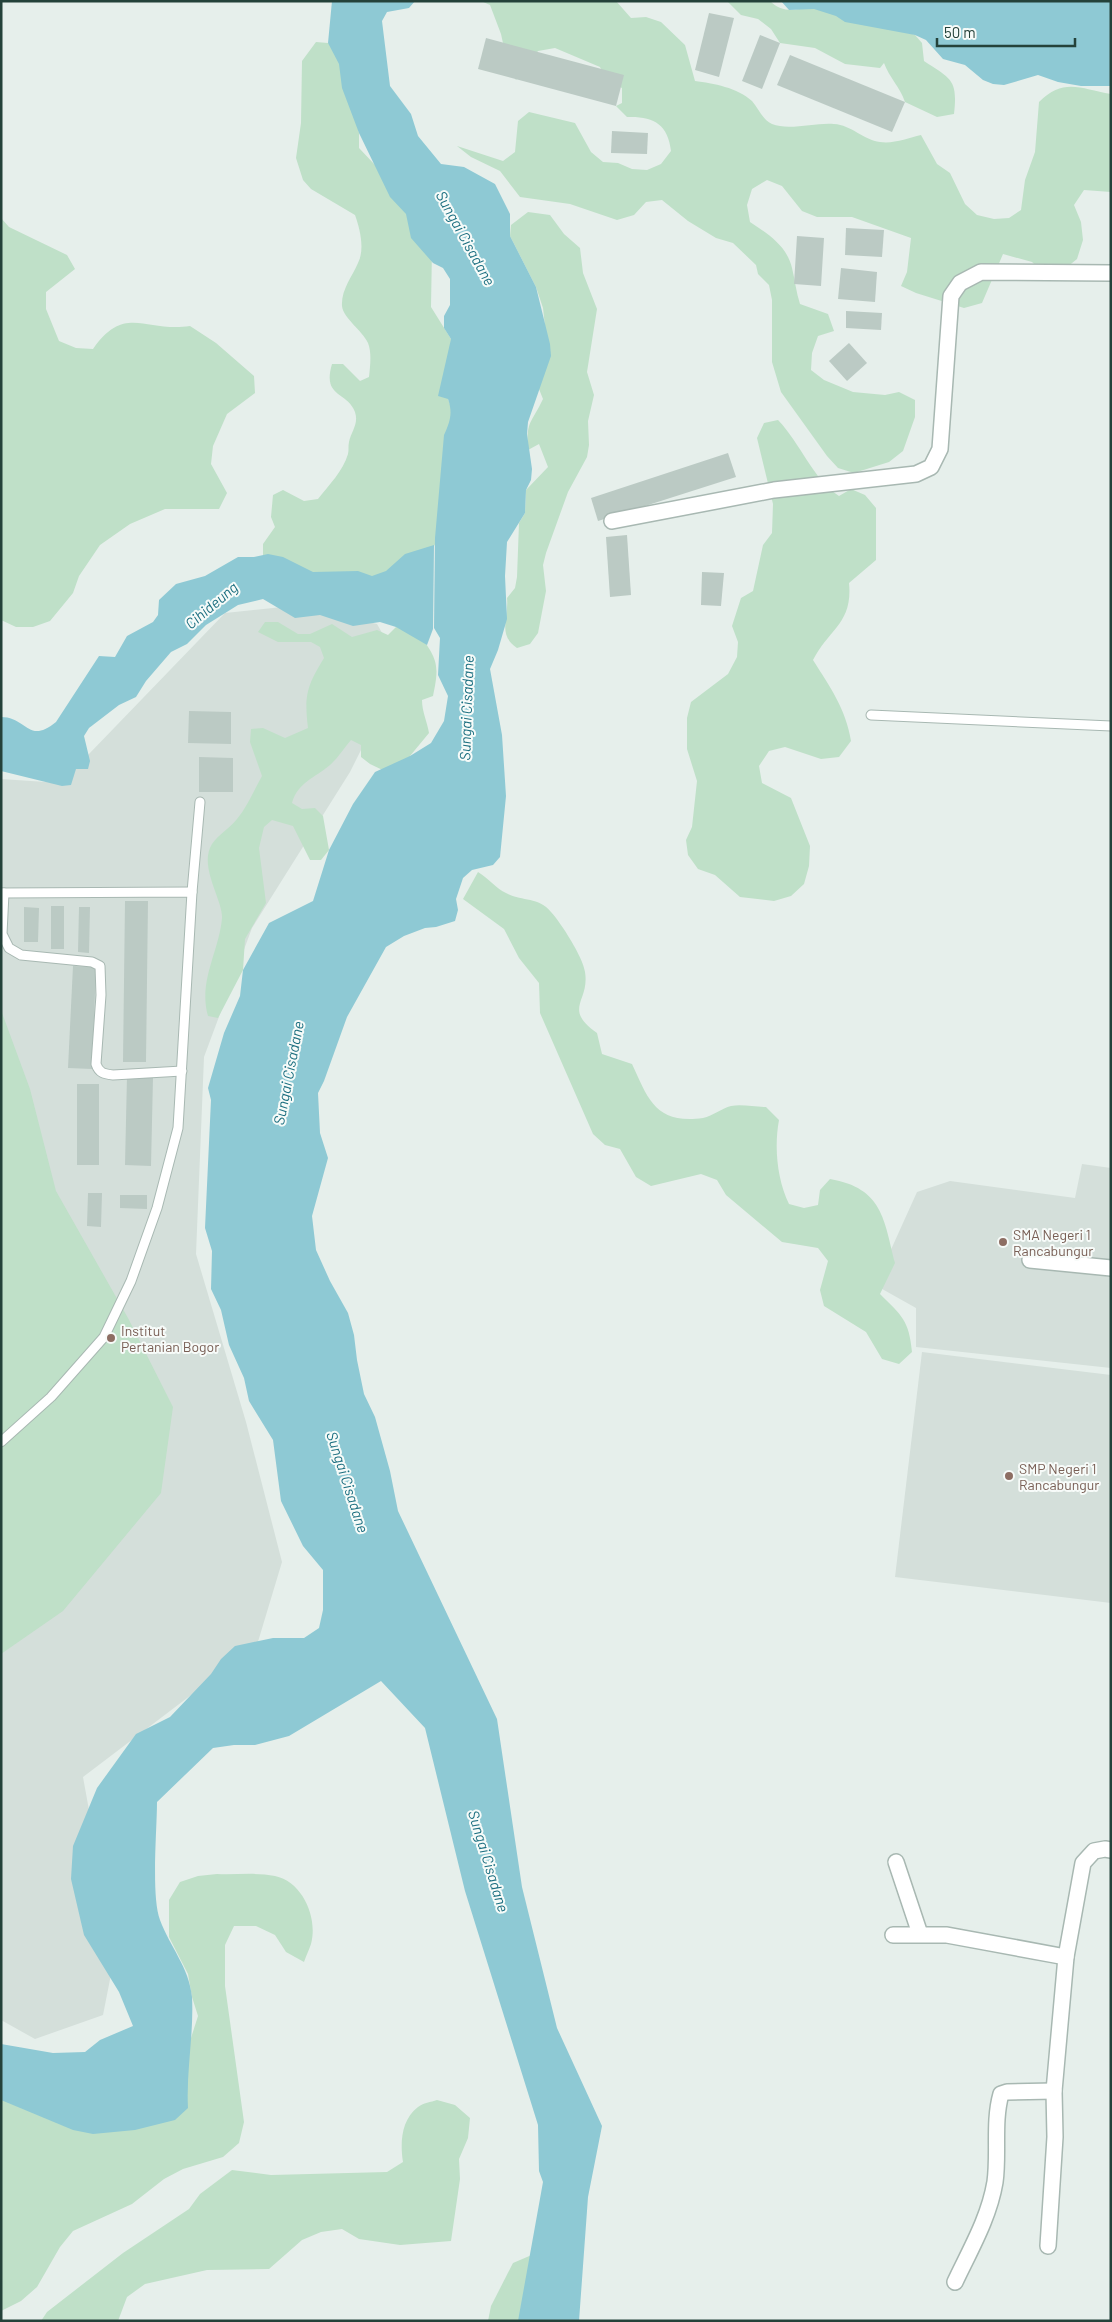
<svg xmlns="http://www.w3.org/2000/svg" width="1112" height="2322" font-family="Barlow,sans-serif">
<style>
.built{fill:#d4dfda}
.green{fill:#bfe0c8}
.water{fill:#8ec9d4}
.building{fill:#bbcac4}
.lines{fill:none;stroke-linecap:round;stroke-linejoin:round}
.service-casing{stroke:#a8b8b2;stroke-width:11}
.minor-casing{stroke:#a8b8b2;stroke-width:18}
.service{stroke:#fff;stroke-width:9}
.minor{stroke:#fff;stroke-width:15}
.education-dot{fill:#8d6e63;stroke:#f7fbf9;stroke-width:2}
.labels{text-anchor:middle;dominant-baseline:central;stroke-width:4;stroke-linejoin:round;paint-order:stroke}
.education-label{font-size:14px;fill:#785e54;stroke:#f7fbf9;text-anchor:start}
.water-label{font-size:15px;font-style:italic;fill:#1c6f80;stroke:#f7fbf9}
</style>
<rect width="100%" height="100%" fill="#e6efeb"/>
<g class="built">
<path d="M301 605 377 624 402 668 350 772 252 928 204 1057 196 1254 246 1422 282 1562 257 1645 83 1777 115 1954 103 2015 35 2039 1 2020V779L61 783 225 613Z"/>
<path d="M1082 1164 1111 1168V1368L916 1347V1308L875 1285 917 1192 950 1181 1075 1198Z"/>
<path d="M922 1352 1111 1375V1603L895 1577Z"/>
</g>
<g class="green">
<path d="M481 1H616L631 18 646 17 661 22 685 45 695 81C713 83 738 88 752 101 759 109 762 119 772 124 789 131 817 122 834 124 851 125 864 140 880 142 894 144 908 138 921 135L937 164 950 173 965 204 977 215 994 219 1009 218 1021 210 1025 180 1035 152 1039 102C1064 77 1081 89 1111 94V192L1084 190 1074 205 1081 222 1083 240 1077 259 1061 272 1044 273 1032 262 1003 254 982 303 964 308 916 293 901 286 907 272 911 238 852 217H817L802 211 782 186 767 180 752 189 747 205 750 222C768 234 787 246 792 268 795 280 796 292 800 304L828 314 834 331 818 336 812 353 811 370 824 380 853 392 885 395 899 392 915 400V417L903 451 889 462 854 473 838 468 827 456 781 392 772 362V300L769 285 758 274 756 265 733 243 716 238 688 221 662 200 646 202 634 215 617 220 570 204 520 197 500 171 471 157 457 146 503 161 515 152 518 121 529 112 575 123 591 152 603 162 618 163 632 169 647 170 661 164 671 151C668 124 653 116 627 117L616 106 622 103V88L607 81 600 67 555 48 538 51 516 80 508 66 501 34 490 5Z"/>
<path d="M727 1H770C786 17 806 8 823 1L915 35 922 43 924 61C951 79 958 79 954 114L937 117 905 102C900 87 889 77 884 63L880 68 845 64 815 48 780 43 771 29 758 19 741 15Z"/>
<path d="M316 42 328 43 339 49 359 133V148L375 165 388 169 432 249 431 307 451 339 448 399 452 410 443 529 431 552 390 579 319 576 263 556V544L275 527 271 517 273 495 283 490 304 501 318 499C329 485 343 471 348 454 349 450 348 446 349 442 351 432 359 424 355 412 347 391 322 398 332 364H343L360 381 369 377C370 367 372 353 368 343 362 330 343 318 342 306 341 290 352 277 358 263 365 249 360 229 355 215L311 189 303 180 296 158 301 123 302 61Z"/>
<path d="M528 212 550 215 564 234 580 248 583 273 597 309 587 372 594 395 588 421 589 445 587 457 568 492 546 553 543 565 546 591 538 633 530 644 517 648C497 634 509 619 507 598L515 588 517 577 519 523 525 513 526 490 548 467 539 444 528 450C526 421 531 424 543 399L539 389 536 366 547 345 543 308 536 287 510 236 511 225Z"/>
<path d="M1 218 9 227 67 255 75 269 46 292V309L59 341 76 348 93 349C125 303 146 333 190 326L216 343 254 376 255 393 227 414 213 446 211 464 227 493 219 509H165L130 524 100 545 79 576 73 593 50 621 33 627H16L1 620Z"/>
<path d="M778 420C801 444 812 478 839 496L851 489 865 495 876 508V560L849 583C853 623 829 629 813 660 830 687 846 709 851 741L839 757 821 759 785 747 769 751 759 766 762 783 791 798 810 846 809 866 804 884 791 896 774 901 740 897 715 875 698 869 688 855 686 840 692 827 697 781 687 749V718L691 702 728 674 737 657 738 642 732 626 741 598 753 591 763 545 772 533 773 504 757 438 764 423Z"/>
<path d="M265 622H278L298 634H310L332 624 352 637 377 630 388 635 396 627 419 633C437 660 440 663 433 696L422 700C422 712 427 721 429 733L410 756 409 768 393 775 370 764 361 757V745L351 740C344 748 338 758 330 765 315 778 298 782 292 803L302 809 315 808 323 816 329 850 321 860H310L293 826 272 820 264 827 259 848 266 903 245 939 243 970 218 1018 208 1016C198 981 219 952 222 918 223 900 198 866 212 844 218 835 230 828 237 819 247 807 254 790 262 776L250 742 251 729 263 728 285 738 308 728C304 695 307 686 324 658L320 647 311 642H278L258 632Z"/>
<path d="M478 872C488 878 497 889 506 893 521 902 538 896 551 912 561 923 583 957 585 972 590 1002 562 1008 597 1033L602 1054 632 1064C649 1101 656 1124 703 1118 713 1116 722 1108 731 1106 742 1104 755 1107 766 1107L779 1120C774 1147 777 1179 789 1204L804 1208 818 1205 820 1190 830 1179C883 1188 884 1220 895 1263L880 1294C902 1316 909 1320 912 1352L899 1364 882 1359 866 1332 824 1306 820 1290 828 1261 818 1248 782 1242 726 1195 717 1180 701 1174 651 1186 636 1177 620 1149 605 1145 593 1134 540 1013 539 983 519 958 504 929 463 899Z"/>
<path d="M1 1010 30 1089 56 1191 128 1318 173 1407 161 1493 63 1611 1 1654Z"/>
<path d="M217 1874C235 1875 257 1872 275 1876 303 1882 318 1918 311 1944 309 1950 306 1956 304 1962L286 1952 275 1935 256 1926H234L225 1945V1986L244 2122 239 2143 223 2157 183 2169 164 2179 132 2204 73 2231 60 2247 37 2287 21 2301 1 2311V2081L191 2038 198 2016 192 1997 188 1974 169 1937V1900L180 1882 198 1876Z"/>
<path d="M437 2100 455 2105 470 2118 468 2138 459 2159 460 2179 451 2241 400 2245 359 2239 342 2229 321 2232 302 2240 269 2269 207 2270 145 2284 127 2297 118 2321H41L47 2312 123 2253 189 2209 200 2194 232 2170 271 2175 387 2172 403 2162C400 2143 401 2120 418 2107 423 2103 431 2102 437 2100Z"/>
<path d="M534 2254 520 2321H488L491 2306 513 2263Z"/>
</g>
<g class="water">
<path d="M332 1H415L409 8 387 12 382 21 390 86 411 114 418 136 441 164 464 167 495 184 510 214V236L536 287 550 344 551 356 528 422 527 434 532 469 531 480 526 490 525 513 507 542 505 576 507 619 498 650 490 669 502 735 506 796 500 857 493 865 472 870 463 878 456 899 458 910 455 921 436 927 425 928 404 936 386 947 347 1017 324 1081 318 1093 320 1133 328 1158 312 1216 316 1250 330 1281 348 1313 354 1335 357 1360 364 1394 375 1417 390 1471 398 1511 497 1719 522 1887 557 2028 602 2126 588 2197 579 2321H518L543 2182 539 2171 538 2125 465 1891 425 1728 381 1681 289 1736 255 1745H234L213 1748 157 1802C157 1830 151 1896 160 1920 170 1947 189 1967 192 1997 194 2034 186 2071 188 2108L175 2120 135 2130 93 2134 73 2130 1 2100V2044L53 2053 85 2052 100 2040 133 2026 119 1992 84 1935 71 1879 73 1846 97 1788 136 1734 170 1717 211 1674 221 1659 235 1646 273 1638H304L319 1628 323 1610V1570L303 1546 281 1501 273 1440 249 1401 244 1378 229 1345 221 1310 211 1289 212 1251 205 1228 211 1100 208 1088 224 1033 240 996 243 970 269 923 313 901 329 850 353 804 375 772 410 756 431 743 444 721 448 696 438 675 440 638 434 628 435 538 444 435C450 422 453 413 448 399L438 396 451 339 444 328V316L450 305V279L443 268 433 263 411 238 406 214 390 197 359 133 342 88 339 64 328 43Z"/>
<path d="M781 1H1111V86H1081L1058 82 1038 75 1004 85 993 84 983 80 965 65 943 59 926 40 915 35 845 22 836 16 814 9 789 10Z"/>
<path d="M434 545 433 629 427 645 396 627 380 622 353 626 320 615 295 618 263 599 238 605 206 625 187 644 171 652 146 681 136 697 119 705 89 728 84 736 90 761 88 769H76L71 785 62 786 1 771V717C27 717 28 745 56 722L99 656 115 657 127 636 153 622 158 615 159 600 176 584 205 576 238 557H254L268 554 283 557 313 572 358 571 372 576 386 571 405 554Z"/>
</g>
<g class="building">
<path d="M709 13 734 18 719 77 695 70Z"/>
<path d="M760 35 780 43 762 89 742 81Z"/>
<path d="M486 38 624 75 616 106 478 69Z"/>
<path d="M790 55 905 102 892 132 777 85Z"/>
<path d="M612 131 648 133 647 154 611 153Z"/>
<path d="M846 228 884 230 882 257 845 255Z"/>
<path d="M797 236 824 238 821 286 794 284Z"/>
<path d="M841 268 877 272 875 302 838 299Z"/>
<path d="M846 311 882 313 881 330 846 328Z"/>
<path d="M849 343 867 363 847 381 829 361Z"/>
<path d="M728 453 736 477 598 521 591 498Z"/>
<path d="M627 535 631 595 610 597 606 537Z"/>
<path d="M702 572 724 573 721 606 701 605Z"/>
<path d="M189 711 231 712V744L188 743Z"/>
<path d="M199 757 233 758V792H199Z"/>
<path d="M125 901H148L146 1062H123Z"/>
<rect x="51" y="906" width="13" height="43"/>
<path d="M24 907 39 908 38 942H24Z"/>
<path d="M79 907H90L89 953 78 952Z"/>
<path d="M73 966 96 967 92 1069 68 1068Z"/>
<path d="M127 1076 153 1077 151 1166 125 1165Z"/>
<rect x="77" y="1084" width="22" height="81"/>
<path d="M88 1193H102L101 1227 87 1226Z"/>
<path d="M120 1195H147V1209L120 1208Z"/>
</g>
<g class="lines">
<g class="service-casing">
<g id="service">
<path d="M871 715 1111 726"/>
<path d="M192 892 200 802"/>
<path d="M1 893 192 892 178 1128 157 1208 131 1281 104 1337 51 1397 1 1442"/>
<path d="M4 893 2 934 9 948 21 955 92 962 100 966 101 995 96 1064C99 1073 104 1074 113 1075L182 1071"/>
</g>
</g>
<g class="minor-casing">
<g id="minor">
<path d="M612 521 774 490 916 474 931 467 940 449 951 296 960 283 981 272 1111 273"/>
<path d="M1030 1260 1111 1268"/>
<path d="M896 1862 920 1934"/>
<path d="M893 1935H947L1066 1957"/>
<path d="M1048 2246 1055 2137 1054 2091 1066 1957 1083 1863 1094 1851 1105 1849 1111 1850"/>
<path d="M955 2282C970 2250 989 2218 995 2182 999 2154 993 2122 1001 2094L1007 2092 1054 2091"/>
</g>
</g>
<use href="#service" class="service"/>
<use href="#minor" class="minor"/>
</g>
<g class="education-dot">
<circle cx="1003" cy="1242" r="5"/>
<circle cx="111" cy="1338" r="5"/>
<circle cx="1009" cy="1476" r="5"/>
</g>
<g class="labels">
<g class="education-label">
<text x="1013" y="1234">SMA Negeri 1<tspan x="1013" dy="16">Rancabungur</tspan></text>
<text x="121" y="1330">Institut<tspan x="121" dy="16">Pertanian Bogor</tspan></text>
<text x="1019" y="1468">SMP Negeri 1<tspan x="1019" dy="16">Rancabungur</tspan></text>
</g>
<g class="water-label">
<text transform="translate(466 238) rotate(61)">Sungai Cisadane</text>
<text transform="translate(211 605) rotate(-40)">Cihideung</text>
<text transform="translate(466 708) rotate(-88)">Sungai Cisadane</text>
<text transform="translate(288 1073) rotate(-79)">Sungai Cisadane</text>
<text transform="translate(348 1482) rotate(72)">Sungai Cisadane</text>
<text transform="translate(489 1861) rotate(73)">Sungai Cisadane</text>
</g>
</g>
<rect width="1112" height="2322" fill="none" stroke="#24423a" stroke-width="5"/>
<path d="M937 38v8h138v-8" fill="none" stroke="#24423a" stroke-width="2.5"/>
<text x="944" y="38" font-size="15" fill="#24423a" stroke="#f7fbf9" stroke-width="4" paint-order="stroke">50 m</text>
</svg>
